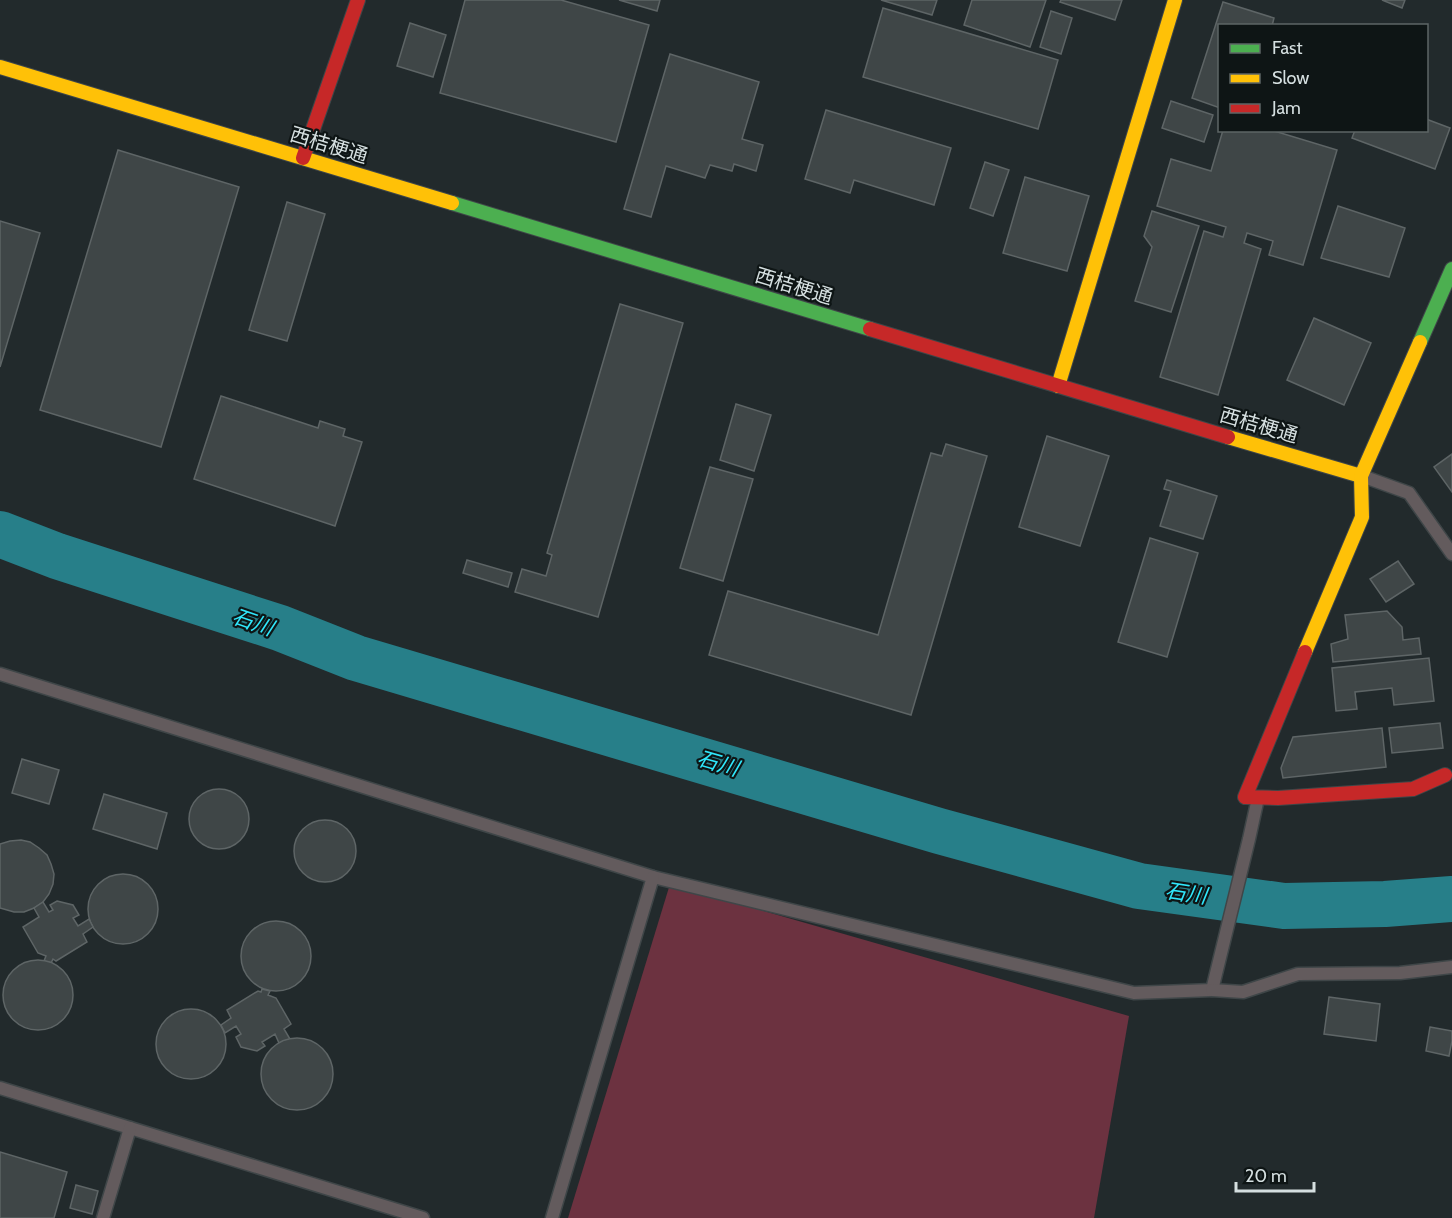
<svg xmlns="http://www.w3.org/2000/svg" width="1452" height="1218" font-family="Cabin,'Noto Sans JP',sans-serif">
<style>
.green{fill:#6c3240}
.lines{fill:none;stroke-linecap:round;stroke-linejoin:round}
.river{stroke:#277f89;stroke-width:46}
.building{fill:#3f4647;stroke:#5e6566;stroke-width:1.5}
.lane-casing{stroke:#3f4648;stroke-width:15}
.fast-casing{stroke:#3f4648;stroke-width:16}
.slow-casing{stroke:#3f4648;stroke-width:16}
.jam-casing{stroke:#3f4648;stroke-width:16}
.lane{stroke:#635b5d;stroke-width:12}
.fast{stroke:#4caf50;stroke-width:14}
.slow{stroke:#ffc107;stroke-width:14}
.jam{stroke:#c62828;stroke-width:14}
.labels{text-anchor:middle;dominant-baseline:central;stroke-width:4.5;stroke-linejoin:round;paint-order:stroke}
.street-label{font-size:20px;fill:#d5dfe0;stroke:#0e1515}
.water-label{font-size:21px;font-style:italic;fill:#30e8fc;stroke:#0e1515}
</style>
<rect width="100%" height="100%" fill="#222a2c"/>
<path class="green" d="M670 884 1129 1016 1094 1218H568Z"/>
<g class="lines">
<path class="river" d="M0 534 57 556 280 628 356 658 939 831 1139 886 1284 906 1385 904 1452 899"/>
</g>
<g class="building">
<path d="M465 0H561L649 25 616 142 440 93Z"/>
<path d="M619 0H660L657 11Z"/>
<path d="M881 0H937L932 15Z"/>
<path d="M972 0H1046L1030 47 964 25Z"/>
<path d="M1061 0H1122L1115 20 1060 2Z"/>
<path d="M1382 0H1405L1402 8Z"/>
<path d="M1223 2 1274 18 1272 26H1220V108L1192 98Z"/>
<path d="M883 8 1058 60 1038 129 863 77Z"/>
<path d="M1051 11 1072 18 1061 54 1040 47Z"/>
<path d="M410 23 446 35 433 77 397 66Z"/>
<path d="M670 54 759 82 742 139 763 145 756 171 734 164 732 171 710 165 705 178 666 166 651 217 624 209Z"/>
<path d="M1171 101 1213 115 1204 142 1162 128Z"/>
<path d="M826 110 951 148 934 205 854 180 850 193 805 179Z"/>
<path d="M1426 119 1450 128 1435 169 1352 138 1355 130H1426Z"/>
<path d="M1223 130H1271L1337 150 1303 265 1269 255 1273 241 1247 233 1244 243 1261 249 1218 395 1160 377 1204 231 1223 237 1226 227 1157 206 1171 159 1211 171Z"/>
<path d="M118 150 239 187 161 447 40 410Z"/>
<path d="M985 162 1009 170 993 216 970 208Z"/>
<path d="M1025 177 1089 196 1067 271 1003 253Z"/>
<path d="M287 202 325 214 287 341 249 330Z"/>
<path d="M1338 206 1405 228 1389 277 1321 258Z"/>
<path d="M1152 211 1199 226 1171 312 1135 301 1152 247 1144 236Z"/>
<path d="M0 221 40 233 0 367Z"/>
<path d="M620 304 683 323 598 617 515 592 522 569 546 576 552 555 547 553Z"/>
<path d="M1314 318 1371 343 1344 405 1287 380Z"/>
<path d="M221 396 318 428 320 421 345 429 343 436 362 442 335 526 194 479Z"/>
<path d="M736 404 771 415 754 471 720 460Z"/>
<path d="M1047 436 1109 456 1080 546 1019 527Z"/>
<path d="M946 444 987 456 911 715 709 655 728 591 878 635 931 453 942 456Z"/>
<path d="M1452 454V492L1434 467Z"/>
<path d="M710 467 753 479 723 581 680 568Z"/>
<path d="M1167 480 1217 496 1203 539 1160 526 1171 491 1164 489Z"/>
<path d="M1150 538 1198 553 1167 657 1118 642Z"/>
<path d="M467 560 512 573 508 587 463 573Z"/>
<path d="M1398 561 1414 584 1386 602 1370 579Z"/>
<path d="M1387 611 1402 627 1403 640 1419 638 1421 654 1333 662 1331 644 1348 639 1345 615Z"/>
<path d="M1429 658 1434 701 1394 705 1392 688 1355 692 1357 709 1336 711 1332 668Z"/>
<path d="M1440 723 1443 748 1392 753 1389 728Z"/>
<path d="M1382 728 1386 767 1283 778 1281 768 1293 737Z"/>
<path d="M22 759 59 770 49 804 12 793Z"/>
<circle cx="219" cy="819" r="30"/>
<path d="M104 794 167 813 157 849 93 829Z"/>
<circle cx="325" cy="851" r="31"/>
<path d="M21 840 30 842 39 848 47 855 51 864 54 874 53 884 49 894 43 902 34 908 24 912H14L0 908V844L10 841Z"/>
<circle cx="123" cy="909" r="35"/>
<path d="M57 901 73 905 79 915 73 918 78 926 89 919 93 927 83 934 87 942 56 961 53 959 51 963 44 961 46 956 38 953 23 927 39 917 34 908 43 902 49 912 53 910 50 905Z"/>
<circle cx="276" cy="956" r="35"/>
<circle cx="38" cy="995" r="35"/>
<path d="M262 989 270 991 268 995 276 998 291 1024 284 1029 290 1039 279 1043 275 1034 262 1042 265 1046 257 1051 241 1047 236 1037 241 1034 236 1026 225 1033 221 1025 231 1018 227 1010 258 991 261 992Z"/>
<path d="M1329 997 1380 1004 1376 1041 1324 1034Z"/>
<circle cx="191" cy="1044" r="35"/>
<path d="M1430 1027 1452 1031V1041L1449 1056 1426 1051Z"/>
<circle cx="297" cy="1074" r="36"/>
<path d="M0 1152 67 1172 54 1218H0Z"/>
<path d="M76 1185 98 1191 92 1214 70 1208Z"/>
</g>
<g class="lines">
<g class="lane-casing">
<g id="lane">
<path d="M1362 476 1409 493 1452 554"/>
<path d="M0 674 653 877 1134 993 1212 990 1249 839 1258 798"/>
<path d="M1212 990 1243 992 1298 974 1400 973 1452 967"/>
<path d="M0 1088 423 1218"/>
<path d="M103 1218 130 1128"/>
<path d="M552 1218 653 877"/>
</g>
</g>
<g class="fast-casing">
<g id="fast">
<path d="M452 203 870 329"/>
<path d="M1420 342 1452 269"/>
</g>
</g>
<g class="slow-casing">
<g id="slow">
<path d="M0 67 452 203"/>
<path d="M1058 386 1175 0"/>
<path d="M1228 437 1361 476"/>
<path d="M1305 652 1362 517 1361 476 1420 342"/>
</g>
</g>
<g class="jam-casing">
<g id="jam">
<path d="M303 158 358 0"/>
<path d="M870 329 1228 437"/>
<path d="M1305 652 1245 797 1278 798 1413 789 1445 775"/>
</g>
</g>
<use href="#lane" class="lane"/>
<use href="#fast" class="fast"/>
<use href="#slow" class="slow"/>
<use href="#jam" class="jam"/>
</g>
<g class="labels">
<g class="street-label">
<text transform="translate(329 145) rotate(17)">西桔梗通</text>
<text transform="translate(794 286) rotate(17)">西桔梗通</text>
<text transform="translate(1259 425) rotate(16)">西桔梗通</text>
</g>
<g class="water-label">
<text transform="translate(253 622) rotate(19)">石川</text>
<text transform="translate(718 763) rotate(16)">石川</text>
<text transform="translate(1186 893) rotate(8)">石川</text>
</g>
</g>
<rect x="1218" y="24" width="210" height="108" fill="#0e1515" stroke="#5e6666" stroke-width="1.5"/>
<rect x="1230" y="44" width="30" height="9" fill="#4caf50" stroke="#5e6666" stroke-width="1.5"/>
<text x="1272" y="54" font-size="18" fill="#d5dfe0">Fast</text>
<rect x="1230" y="74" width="30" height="9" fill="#ffc107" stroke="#5e6666" stroke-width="1.5"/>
<text x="1272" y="84" font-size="18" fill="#d5dfe0">Slow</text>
<rect x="1230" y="104" width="30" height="9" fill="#c62828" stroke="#5e6666" stroke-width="1.5"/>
<text x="1272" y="114" font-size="18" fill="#d5dfe0">Jam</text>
<path d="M1236 1182v9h78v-9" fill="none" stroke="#d5dfe0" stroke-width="3"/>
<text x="1245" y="1182" font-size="18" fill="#d5dfe0" stroke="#0e1515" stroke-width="4.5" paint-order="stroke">20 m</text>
</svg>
